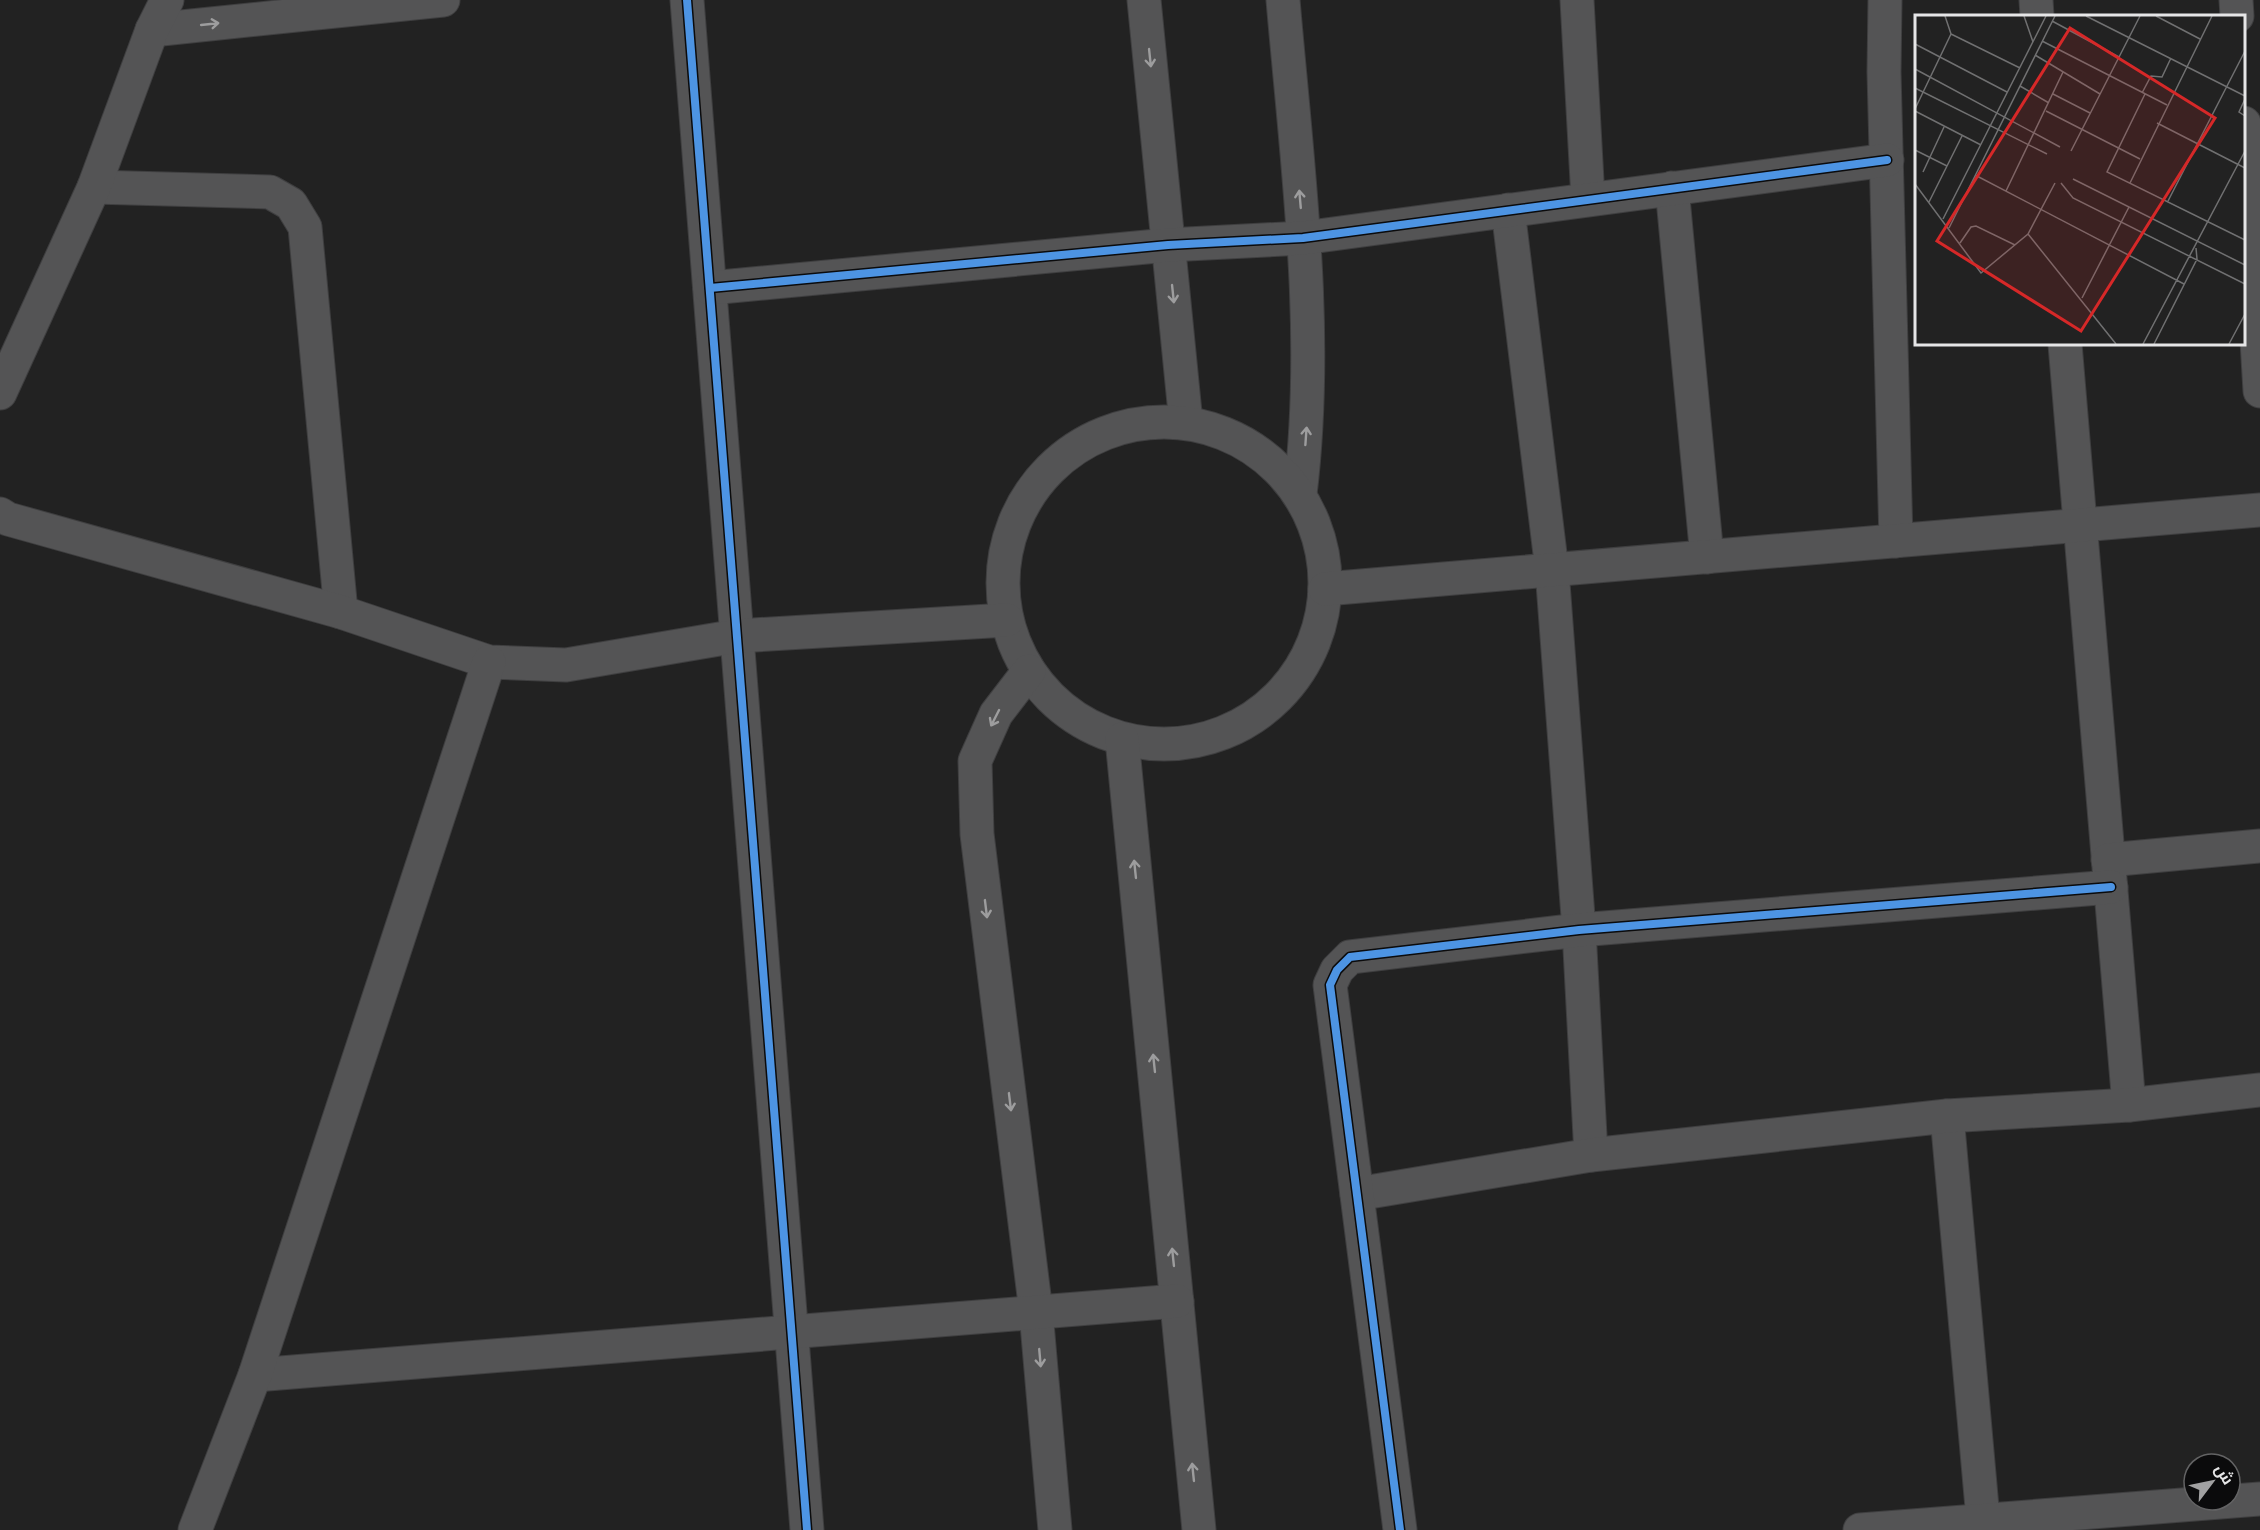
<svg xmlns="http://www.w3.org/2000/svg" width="2260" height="1530" font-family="'Golos Text',Cairo,sans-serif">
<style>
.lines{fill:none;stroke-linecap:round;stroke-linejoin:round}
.street-casing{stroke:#3f3f40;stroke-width:35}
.street{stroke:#545455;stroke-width:33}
.cycleway-casing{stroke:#0b0b0c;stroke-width:11}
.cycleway{stroke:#4d94e3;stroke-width:8}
.oneway{stroke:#9d9d9e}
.inset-road{fill:none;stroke:#707071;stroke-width:1.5}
.view{fill:#d62828;fill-opacity:0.15;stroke:#d62828;stroke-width:3}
.inset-edge{fill:none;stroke:#e6e6e7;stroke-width:3}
</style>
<rect width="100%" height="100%" fill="#222"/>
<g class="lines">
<g class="street-casing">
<g id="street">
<path d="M687 0 807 1530"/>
<path d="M1144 0 1186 423"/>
<path d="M1283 0C1297 163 1320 331 1300 494"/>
<path d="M1577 0 1588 199"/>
<path d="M1885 0 1884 72 1896 541"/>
<path d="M2036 0 2037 16"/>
<path d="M2236 0 2237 16"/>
<path d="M152 30 443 0"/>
<path d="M2244 123 2260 391"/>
<path d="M94 187 270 192 291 204 305 227 341 612"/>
<path d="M1672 188 1707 557"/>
<path d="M1508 210 1552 570 1579 930 1591 1155"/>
<path d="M710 288 1168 245 1303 238 1887 160"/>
<path d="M2065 344 2129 1105"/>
<path d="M0 393 94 187 152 30 167 0"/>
<circle cx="1164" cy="583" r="161"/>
<path d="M0 514 8 519 341 612 489 662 566 665 737 636 1007 620"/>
<path d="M1325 589 2260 510"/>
<path d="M1029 671 996 714 975 761 977 834 1036 1312 1055 1530"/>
<path d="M1122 739 1199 1530"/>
<path d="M2108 860 2260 846"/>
<path d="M1947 1116 1984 1530"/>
<path d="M1357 1194 1591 1155 1947 1116 2129 1105 2260 1090"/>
<path d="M255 1375 1177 1301"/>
<path d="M195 1530 255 1375 489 662"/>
<path d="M1400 1530 1330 985 1337 970 1350 957 1579 930 2111 887"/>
<path d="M1860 1530 2260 1499"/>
</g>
</g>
<use href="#street" class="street"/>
<g class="cycleway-casing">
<g id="cycleway">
<path d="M687 0 807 1530"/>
<path d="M710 288 1168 245 1303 238 1887 160"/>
<path d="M1400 1530 1330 985 1337 970 1350 957 1579 930 2111 887"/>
</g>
</g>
<use href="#cycleway" class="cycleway"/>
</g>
<defs><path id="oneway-shaft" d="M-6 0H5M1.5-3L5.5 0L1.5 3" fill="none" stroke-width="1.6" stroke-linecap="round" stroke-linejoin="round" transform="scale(1.5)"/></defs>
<g class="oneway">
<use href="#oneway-shaft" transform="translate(210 24) rotate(-6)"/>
<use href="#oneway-shaft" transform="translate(1150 58) rotate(84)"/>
<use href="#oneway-shaft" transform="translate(1300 199) rotate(-95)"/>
<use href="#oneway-shaft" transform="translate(1173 294) rotate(84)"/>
<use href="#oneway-shaft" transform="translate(1306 436) rotate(-86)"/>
<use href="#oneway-shaft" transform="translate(995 718) rotate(117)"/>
<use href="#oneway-shaft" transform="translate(1135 869) rotate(-96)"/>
<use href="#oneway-shaft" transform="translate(986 909) rotate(83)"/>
<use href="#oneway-shaft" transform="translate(1154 1063) rotate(-96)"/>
<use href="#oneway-shaft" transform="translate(1010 1102) rotate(83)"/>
<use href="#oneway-shaft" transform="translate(1173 1257) rotate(-96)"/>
<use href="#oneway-shaft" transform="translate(1040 1358) rotate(85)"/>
<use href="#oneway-shaft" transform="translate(1193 1472) rotate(-96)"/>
</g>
<g transform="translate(1915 15)">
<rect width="330" height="330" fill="#222"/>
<path class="inset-road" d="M109 1 118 27M171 1 330 81M241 1 285 24M137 6 204 42M36 19 105 53M127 26 252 90M0 29 92 77M120 40 185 79M0 54 145 132M105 71 134 88M0 73 132 139M227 78 236 61 247 62 256 43M138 79 175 98M230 79 192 157 330 225M330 84 324 97 330 101M0 94 36 19 30 1M0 96 66 130M131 96 225 144M242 108 330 153M0 135 32 151M156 136 225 1M8 157 29 112M60 160 269 269M158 164 330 250M146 168 158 183 330 269M215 168 297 1M0 169 66 258 113 219 140 168M91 176 148 57M253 186 330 36M14 187 47 121M28 204 131 1M34 213 140 1M113 219 201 329M45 228 56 212 61 211 100 230M167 283 214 192M228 329 330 136M239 329 282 244 281 233M314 329 330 299"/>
<path class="view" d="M155 13 300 103 166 316 22 226Z"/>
<rect width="330" height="330" class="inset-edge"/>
</g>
<g transform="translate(2212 1482) rotate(58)"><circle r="28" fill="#0b0b0c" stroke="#636364" stroke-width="1.5"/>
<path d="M0-4.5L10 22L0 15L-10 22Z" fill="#a1a1a2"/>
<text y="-9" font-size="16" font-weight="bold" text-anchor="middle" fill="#e6e6e7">ش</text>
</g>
</svg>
